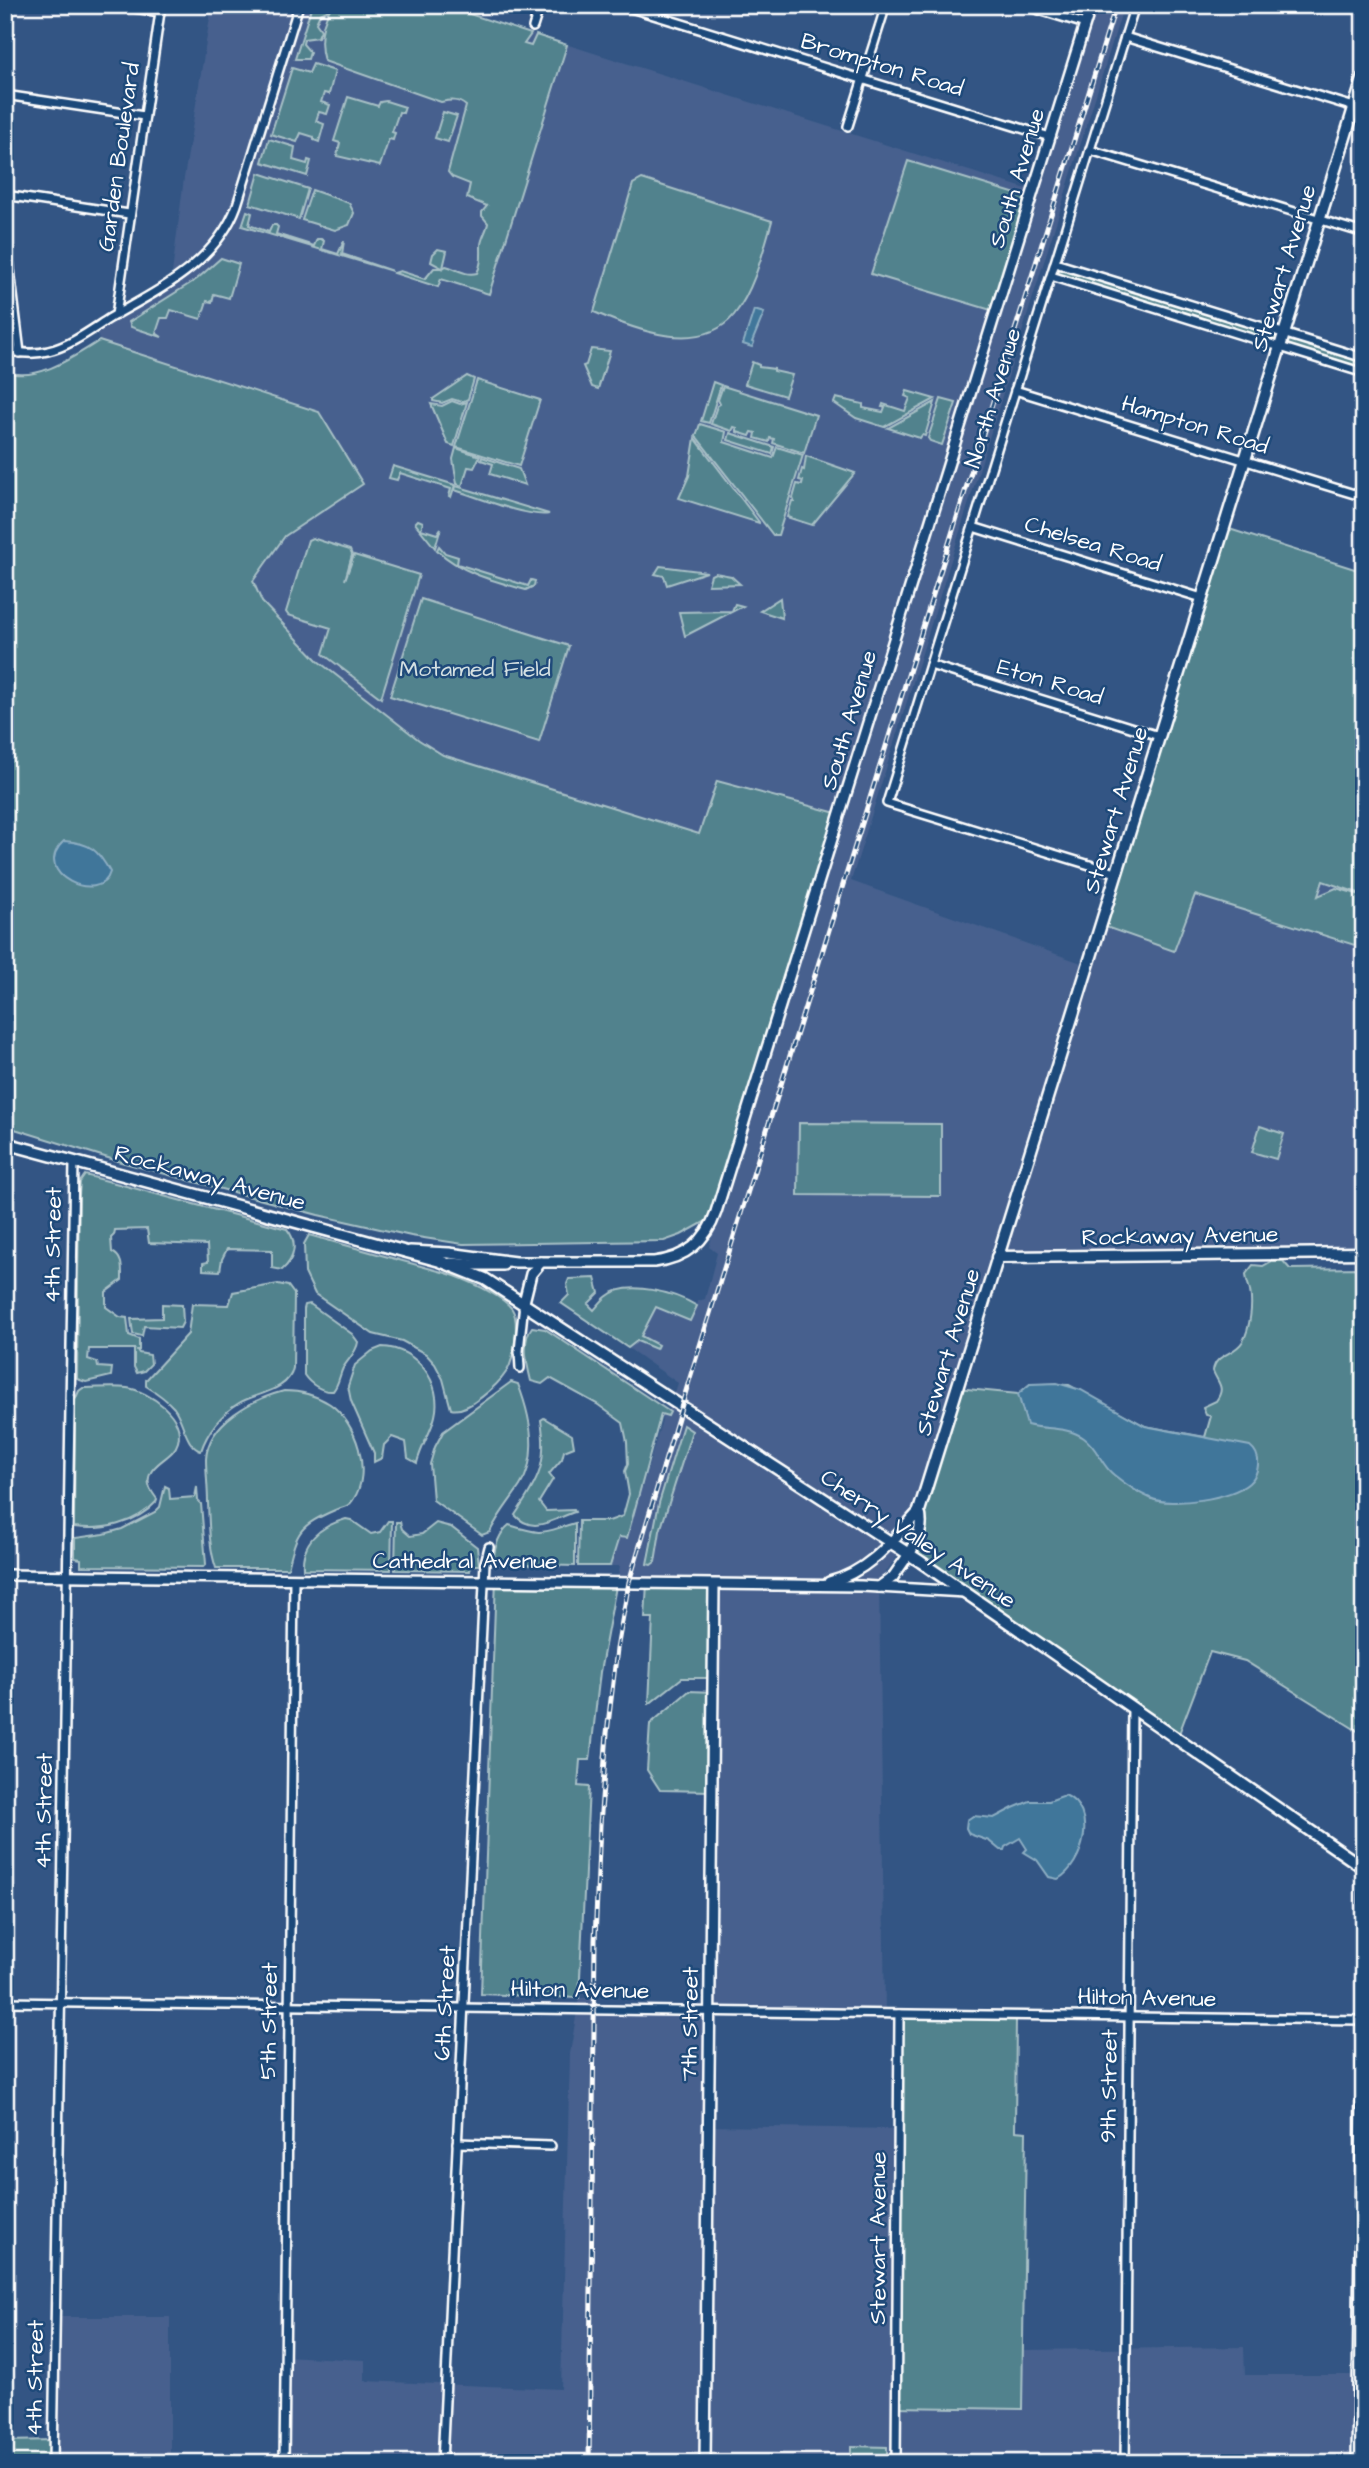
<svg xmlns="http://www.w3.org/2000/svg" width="1369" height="2468" font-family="'Architects Daughter',sans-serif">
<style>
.built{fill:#46618e;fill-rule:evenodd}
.green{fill:#51828d;stroke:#a8c0c6;stroke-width:2}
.water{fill:#3f769a;stroke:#8cadc2;stroke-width:2}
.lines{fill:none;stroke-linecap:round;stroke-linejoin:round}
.minor-casing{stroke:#fff;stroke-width:12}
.tertiary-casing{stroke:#fff;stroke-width:14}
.secondary-casing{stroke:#fff;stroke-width:15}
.minor{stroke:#1f4a7a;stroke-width:7}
.tertiary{stroke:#1f4a7a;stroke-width:9}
.secondary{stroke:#1f4a7a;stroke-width:10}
.rail-casing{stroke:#fff;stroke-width:5}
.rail{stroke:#1f4a7a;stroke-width:2.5;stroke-dasharray:8;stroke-linecap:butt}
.labels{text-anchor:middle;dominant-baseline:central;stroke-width:5;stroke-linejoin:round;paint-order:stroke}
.street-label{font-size:23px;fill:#fff;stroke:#1f4a7a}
.park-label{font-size:23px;fill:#d4e0e2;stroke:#1f4a7a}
</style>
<rect width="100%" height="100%" fill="#335584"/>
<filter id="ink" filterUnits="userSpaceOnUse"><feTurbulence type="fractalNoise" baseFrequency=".0143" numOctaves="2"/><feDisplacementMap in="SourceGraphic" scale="14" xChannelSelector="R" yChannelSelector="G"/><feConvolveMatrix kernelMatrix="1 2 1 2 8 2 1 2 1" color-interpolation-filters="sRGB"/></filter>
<g filter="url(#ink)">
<g class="built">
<path d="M212 5H441L1033 191 1090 5H1124L851 881 1087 965 1100 925 1195 895 1306 931 1323 881 1364 895V1253L997 1258 911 1536 879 1582 885 2013 710 2011V2126L898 2129 1022 2409 1023 2350 1244 2347 1245 2375H1364V2463H282L283 2356 365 2360V2381L561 2389 570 2054 579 1998H597L596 2010 709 2011 715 1585 617 1581 620 1566H610L620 1536 627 1538 662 1420 661 1414 668 1415 678 1383 628 1348 637 1341 657 1349 658 1345 641 1337 656 1307 697 1306 698 1301 705 1299 717 1253 709 1247 840 815 717 781 700 834 443 755 419 740 318 661 262 602 253 581 285 537 363 484 319 412 99 341 96 327 171 281 184 178ZM673 1463 655 1562 651 1565 647 1564V1555L659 1503Z"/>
<path d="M56 2317H170V2463H55Z"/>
</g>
<g class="green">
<path d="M312 5H330L327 11 320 14 316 23 321 30 318 37 304 39 303 44 310 52 308 59H295Z"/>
<path d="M332 5H442L531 34 524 44 531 46 536 35 567 45 489 294 441 279 438 287 394 273 400 271 425 279 434 268H442L431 262 433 254 438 249 447 251 443 268 446 266C457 269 465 276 477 273 482 263 481 256 481 245 481 239 487 230 488 223L482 216V212L487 206 467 198 470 184 452 177 448 172 466 106C458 99 451 100 441 102L324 61C318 41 322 22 332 5Z"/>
<path d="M313 64 335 71 329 94 324 93 321 102 330 105 327 114 319 112 316 121 324 124 319 142 314 140V137L301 133 297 142 271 134 292 68 309 73Z"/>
<path d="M348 97 378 106 380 102 386 101 405 107 403 113 399 112 392 132 395 133 393 140 389 139 380 166 337 156 340 143 334 141Z"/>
<path d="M443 112 457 116 448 142 435 138Z"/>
<path d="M269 139 295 147 293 160 307 164 308 160 311 161 307 176 262 162Z"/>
<path d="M908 161 1026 197 991 310 871 274Z"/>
<path d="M259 173 308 189 299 219 250 204Z"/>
<path d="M642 179 772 221C763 252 754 290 734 315 700 356 633 329 594 312L633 184Z"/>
<path d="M312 190 349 203 354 213 349 225 335 230 302 220Z"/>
<path d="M247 211 252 213 249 225 269 232 272 225H276L278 227 276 234 314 246 317 239H321L324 241 322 249 338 254 344 241 342 254 392 271 242 226Z"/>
<path d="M221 258 239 264 229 298 214 294 212 302 207 301 201 319 171 310 168 318H161L156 333 162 337 131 327 129 322 197 279Z"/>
<path d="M1056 265 1364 359V371L1052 275Z"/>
<path d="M5 304 9 306 13 340 8 343 5 342Z"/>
<path d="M99 341 319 412 363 484 285 536 253 581 262 602 318 661 419 740 443 755 699 834 717 781 840 814 710 1219 681 1235 664 1241 463 1244 411 1236 318 1215 121 1162 5 1126V371C35 384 75 356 99 341Z"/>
<path d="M591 349 610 351 598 389 592 387 583 366 586 365Z"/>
<path d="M752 362 759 365V367L774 369V371L792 375 785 396 745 384Z"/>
<path d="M467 376 474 379 468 399 462 402 452 399 442 403 433 401V399Z"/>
<path d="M477 380 540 400 519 466 456 447Z"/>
<path d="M713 382 721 385 709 423 701 421Z"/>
<path d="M723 386 816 415 804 453 773 443 774 439 770 438 769 442 755 438 756 433 752 432 750 436 737 432V428L734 427 732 431 711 424 717 406 720 404 718 400Z"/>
<path d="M907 391 935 399 884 427 856 418 834 403 836 398 863 404V408L883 412 885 407H882L883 404 905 411 910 398 905 396Z"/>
<path d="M941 399 956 403 942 445 930 441 928 438Z"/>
<path d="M452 401 460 404 467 402 454 446 448 444 431 404 442 406Z"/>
<path d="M935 402 925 436 922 435 920 438 888 428Z"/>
<path d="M700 424 726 432 724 442 773 458 777 447 803 455 778 535H773L696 436Z"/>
<path d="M730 433 774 447 772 454 728 440Z"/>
<path d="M695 438 759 522V523L679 498 689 476Z"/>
<path d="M456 448 480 456 474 468 468 467 462 486 457 484 453 459Z"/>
<path d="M806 456 855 473 812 525 787 517 792 501H794L793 498 797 484 802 485 803 481 799 480 802 469 804 470Z"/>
<path d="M482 457 519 469 525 485 490 474 493 464 481 460Z"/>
<path d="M393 466 455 485 451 497 449 496 451 489 400 473 397 480 389 478Z"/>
<path d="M456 486 549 514C528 518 477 497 455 490Z"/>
<path d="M418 520 423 522 421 529 437 534 441 528 435 548 415 523Z"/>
<path d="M1223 527 1364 572V895L1323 881 1318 896 1336 888 1364 896V948L1195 895 1174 951 1100 925Z"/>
<path d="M312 538 350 550 352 555 345 580 354 555 419 575 381 698 323 654 331 628 288 615 286 612 308 540Z"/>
<path d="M439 546 445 553 458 557 457 564 528 586 531 580 535 581 534 586 526 590C494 581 461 573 437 550Z"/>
<path d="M660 566 707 572 667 585 664 576 655 574Z"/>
<path d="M715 573 731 576 740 584 708 585 711 575Z"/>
<path d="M780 598 782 618 760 611Z"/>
<path d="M421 599 569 646 539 742 390 696Z"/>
<path d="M735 604 743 606 685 636 679 612 732 611Z"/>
<path d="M799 1123 941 1124V1196L798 1195Z"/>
<path d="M1260 1126 1284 1134 1276 1159 1252 1152Z"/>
<path d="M85 1175 287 1229C298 1242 295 1259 282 1270L272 1268V1250L227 1249 222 1259 220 1271 203 1270V1263L208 1262 207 1245 149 1243 147 1229 115 1230 114 1235 111 1238 112 1252C123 1257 122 1268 122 1280L106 1292V1307L120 1317 127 1318 129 1335 139 1339V1350H137L139 1353 150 1355 151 1364 144 1371 137 1373 134 1367V1349H89L88 1359 97 1362 98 1367 112 1368 111 1376 86 1382 77 1379 79 1195 80 1182Z"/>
<path d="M309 1235 446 1273C463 1278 502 1295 512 1309 520 1321 514 1360 507 1371 498 1385 467 1414 451 1409L443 1379 435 1364 426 1354 402 1341 373 1334 315 1294 305 1273 304 1244Z"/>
<path d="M1272 1261H1283L1290 1269 1364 1268V1735L1245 1661 1210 1652 1177 1739 902 1549 911 1536 957 1388 1018 1394 1030 1384 1069 1385 1145 1426 1205 1437 1211 1416 1206 1415 1203 1407 1216 1401C1226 1387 1218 1384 1213 1371 1215 1353 1234 1356 1243 1341 1250 1328 1253 1305 1250 1291 1249 1285 1246 1280 1246 1274L1253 1265 1263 1266Z"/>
<path d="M595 1278 599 1293 588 1304 594 1310C598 1306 601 1301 606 1297 627 1279 676 1293 697 1306L690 1321 656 1307 641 1336 658 1345 656 1349 637 1341 628 1348 561 1303 569 1295 567 1284 569 1279Z"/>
<path d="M278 1284 288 1286 294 1294 293 1368C289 1391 256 1393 239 1403 222 1413 207 1432 201 1451 185 1446 184 1421 174 1408 166 1399 156 1392 146 1386V1380L188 1334 192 1304 229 1305 233 1292Z"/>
<path d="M162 1304 182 1305 183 1322 180 1328 144 1326 142 1336 133 1334 131 1319 162 1318Z"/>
<path d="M310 1304 352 1334 358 1342C357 1352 348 1359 343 1368 339 1376 339 1384 333 1391 322 1392 310 1384 304 1375V1309L305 1305Z"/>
<path d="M532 1327 545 1329 670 1412 668 1416 661 1414 627 1538 619 1537 610 1566H578L579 1521H609L623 1516 629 1494 625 1471 628 1464 627 1442 623 1423 597 1404 550 1378 542 1384 531 1381C527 1365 521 1341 532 1327Z"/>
<path d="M382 1347C417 1348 443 1383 435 1416 431 1433 421 1446 417 1463L408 1458 406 1442 392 1437 384 1445 382 1458 374 1462V1453L351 1401 348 1386 355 1365 372 1351Z"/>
<path d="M511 1382 518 1384C530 1415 540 1455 520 1486 510 1501 498 1515 490 1532L482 1535 433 1500 430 1464 435 1447 443 1432Z"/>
<path d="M83 1388C97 1388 113 1386 127 1388 149 1391 185 1416 178 1442 174 1457 155 1461 150 1474 146 1484 151 1491 157 1499L156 1502C136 1524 102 1531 74 1527L75 1400 79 1391Z"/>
<path d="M284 1391C300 1391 316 1395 330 1404 356 1422 373 1472 353 1500 349 1507 342 1507 335 1510 298 1526 297 1532 288 1568H216C209 1548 209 1523 208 1503 208 1488 206 1473 206 1459 208 1422 253 1399 284 1391Z"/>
<path d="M544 1418 572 1435 574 1447 564 1451 562 1459 549 1474 553 1479 539 1502 546 1511 574 1510 575 1512C555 1518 533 1536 515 1515 539 1480 548 1463 541 1420Z"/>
<path d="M683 1425 692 1431 660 1531 655 1562 651 1565 647 1564 659 1503Z"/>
<path d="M165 1486 169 1488 170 1499 195 1497 197 1487 198 1501 201 1504 206 1564 203 1567 81 1566V1559L75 1558V1538L104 1534 122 1529 155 1512 160 1507Z"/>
<path d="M346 1519 351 1520 371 1534 380 1532 388 1521H392L391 1570 303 1569C301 1541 321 1526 346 1519Z"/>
<path d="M396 1522H400L402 1529 410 1536 422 1534 436 1523 451 1527 477 1547 479 1565H471L470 1571 395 1570Z"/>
<path d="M575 1523V1566L493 1564C494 1551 498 1534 509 1525 546 1536 540 1533 575 1523Z"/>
<path d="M496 1578 617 1581 600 1672 590 1760H580L578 1786 589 1787 579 1998 481 1994Z"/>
<path d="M647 1583 715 1585 714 1678H682L649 1704 653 1618H645Z"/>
<path d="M689 1691 713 1692 712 1791 660 1790 647 1770 650 1724Z"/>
<path d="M899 2014 1016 2016 1015 2131 1026 2132 1022 2409 895 2407Z"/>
<path d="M55 2440V2463H5V2441Z"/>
<path d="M851 2446 887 2447V2463H851Z"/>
</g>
<g class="water">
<path d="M754 310 764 313 752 342 754 343 752 347 743 344Z"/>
<path d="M64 841C91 843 98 850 110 872 101 906 28 874 64 841Z"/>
<path d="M1057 1383 1081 1390 1145 1426 1250 1446C1262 1455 1260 1473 1249 1483 1233 1498 1170 1508 1150 1498 1138 1493 1124 1483 1114 1475 1101 1465 1098 1448 1084 1438 1066 1426 1046 1430 1027 1425L1018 1394 1030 1384Z"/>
<path d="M1065 1795C1098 1810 1084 1864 1058 1879L1049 1877 1037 1860 1024 1852 1027 1849 1020 1838 1005 1847 1004 1850H1000L989 1841 969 1834 966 1828 967 1820 973 1816 994 1818 1013 1808 1030 1801H1049Z"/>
</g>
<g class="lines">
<g class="minor-casing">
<g id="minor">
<path d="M115 5 160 12"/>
<path d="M621 5 1050 137"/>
<path d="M1023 5 1085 24"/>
<path d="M533 27 540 5"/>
<path d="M1125 37 1364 110"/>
<path d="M5 95 144 116"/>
<path d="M848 126 886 5"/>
<path d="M1090 150 1364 233"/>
<path d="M5 195 129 214"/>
<path d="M5 228 20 353"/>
<path d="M1055 263 1364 358"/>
<path d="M1051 276 1364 373"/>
<path d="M116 315 161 5"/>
<path d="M5 350C20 353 34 355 48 351 70 346 91 330 110 318 160 289 216 263 237 205L299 5"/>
<path d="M1015 390 1364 497"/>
<path d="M973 527 1202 598"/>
<path d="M930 665 1159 736"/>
<path d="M1116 873 887 803 1135 5"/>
<path d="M520 1368 519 1351 524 1303"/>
<path d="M5 2002 1364 2020"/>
<path d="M457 2143 551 2146"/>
<path d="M53 2463 74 1161"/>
<path d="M284 2463 294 1580"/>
<path d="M442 2463 485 1563 489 1547"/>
<path d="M896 2463 899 2014"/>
<path d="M1125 2463 1132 1709"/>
<path d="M1356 2463 1364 1875"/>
</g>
</g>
<g class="tertiary-casing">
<g id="tertiary">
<path d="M410 1251 449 1253 515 1262H654C686 1258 706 1242 716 1212L1091 5"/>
<path d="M451 1263 475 1265H503"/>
<path d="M524 1302 531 1274 541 1262"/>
<path d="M5 1575 861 1586 965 1592"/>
<path d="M829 1582C869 1572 893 1540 919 1511"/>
<path d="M879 1587 893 1577 909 1554"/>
<path d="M705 2463 714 1585"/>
</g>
</g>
<g class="secondary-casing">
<g id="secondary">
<path d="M5 1143 440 1261 485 1279 921 1562 1364 1868"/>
<path d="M997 1257 1364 1253"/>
<path d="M909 1554C917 1539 924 1529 919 1511L1364 76"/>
</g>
</g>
<use href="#minor" class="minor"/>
<use href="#tertiary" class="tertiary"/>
<use href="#secondary" class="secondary"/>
<g class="rail-casing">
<path id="rail" d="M589 2463 595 1940 600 1825 607 1733 617 1649 629 1582 689 1381 1116 5"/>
</g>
<use href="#rail" class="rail"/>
</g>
</g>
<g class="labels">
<g class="street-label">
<text transform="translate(882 65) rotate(17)">Brompton Road</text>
<text transform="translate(119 157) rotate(-82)">Garden Boulevard</text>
<text transform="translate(1017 178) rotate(-73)">South Avenue</text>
<text transform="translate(1284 268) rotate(-73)">Stewart Avenue</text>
<text transform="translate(993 398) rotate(-73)">North Avenue</text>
<text transform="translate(1195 425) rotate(17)">Hampton Road</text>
<text transform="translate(1093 544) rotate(17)">Chelsea Road</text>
<text transform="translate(1050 682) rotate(17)">Eton Road</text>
<text transform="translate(849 720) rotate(-73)">South Avenue</text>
<text transform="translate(1116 810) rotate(-73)">Stewart Avenue</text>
<text transform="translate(210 1178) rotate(15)">Rockaway Avenue</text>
<text transform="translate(1180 1236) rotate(-1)">Rockaway Avenue</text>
<text transform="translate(53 1245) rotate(-89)">4th Street</text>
<text transform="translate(948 1352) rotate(-73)">Stewart Avenue</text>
<text transform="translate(918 1539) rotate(34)">Cherry Valley Avenue</text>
<text x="465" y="1561">Cathedral Avenue</text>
<text transform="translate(44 1811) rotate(-89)">4th Street</text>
<text transform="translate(580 1990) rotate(1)">Hilton Avenue</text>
<text transform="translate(1147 1998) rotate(1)">Hilton Avenue</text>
<text transform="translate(445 2003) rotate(-87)">6th Street</text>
<text transform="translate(269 2021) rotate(-89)">5th Street</text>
<text transform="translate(690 2024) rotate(-89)">7th Street</text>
<text transform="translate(1109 2086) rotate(-89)">9th Street</text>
<text transform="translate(878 2238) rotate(-90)">Stewart Avenue</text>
<text transform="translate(35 2378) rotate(-89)">4th Street</text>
</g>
<g class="park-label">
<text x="475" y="669">Motamed Field</text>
</g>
</g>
<rect width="1369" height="2468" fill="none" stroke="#1f4a7a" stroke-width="28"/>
<rect x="14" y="14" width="1341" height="2440" fill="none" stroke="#fff" stroke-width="2.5" filter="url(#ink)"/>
</svg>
